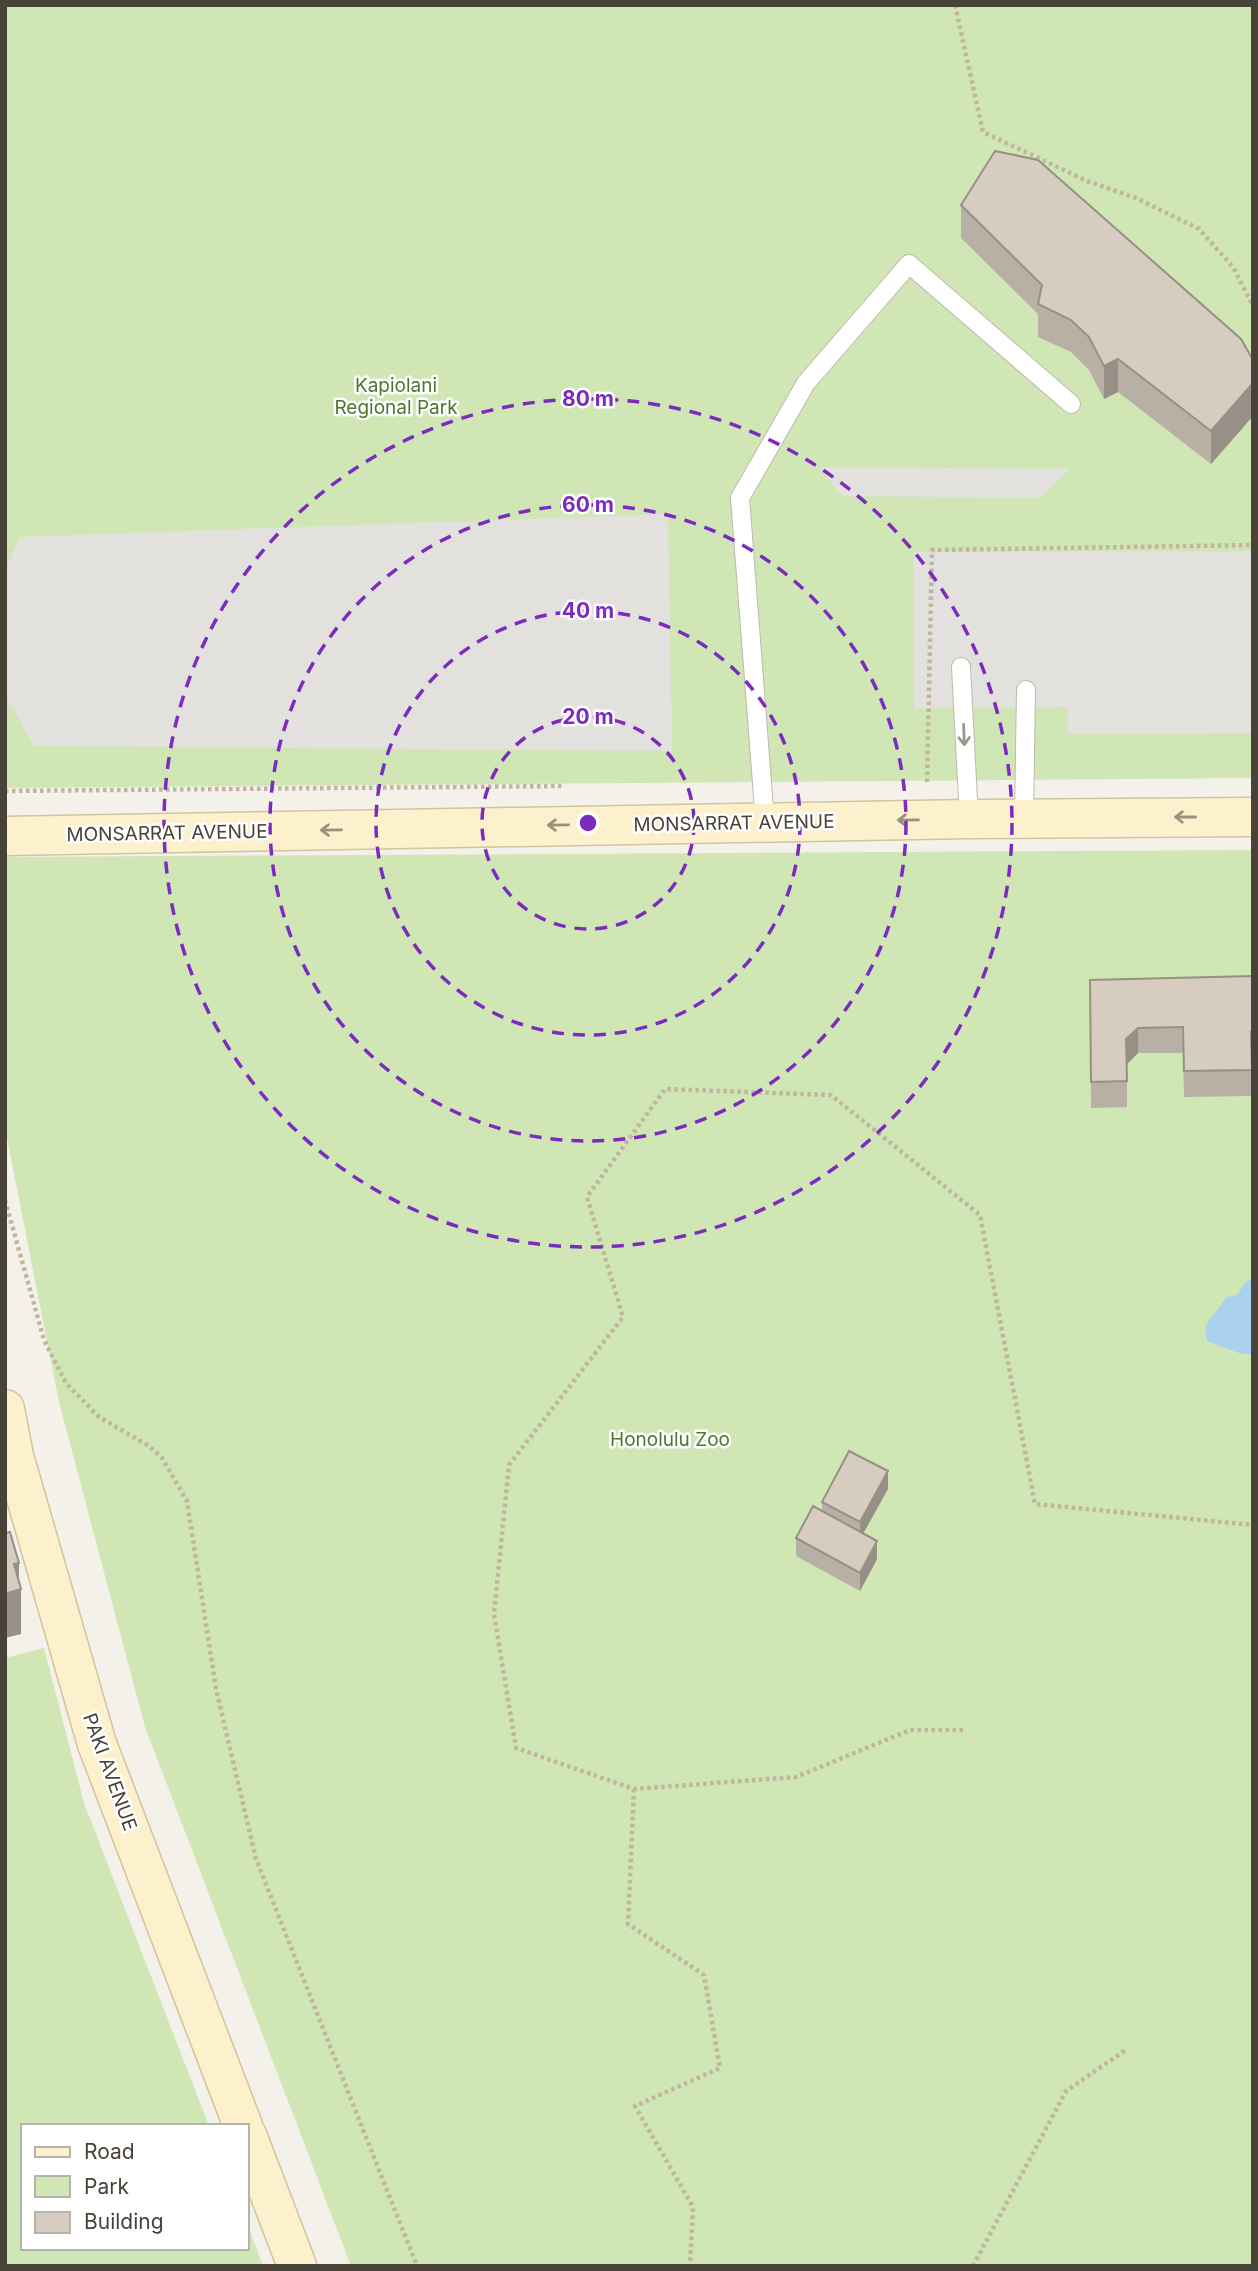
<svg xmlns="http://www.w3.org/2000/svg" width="1258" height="2271" font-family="Inter,sans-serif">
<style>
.green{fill:#d0e6b5}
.parking{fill:#e3e1de}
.water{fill:#aad2ee}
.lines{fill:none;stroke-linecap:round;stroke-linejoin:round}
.lane-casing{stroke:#c0b9ad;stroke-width:20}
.secondary-casing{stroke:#d2c49c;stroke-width:41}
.path{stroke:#c1b59f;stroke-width:4.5;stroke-dasharray:3.5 3.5;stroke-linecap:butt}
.lane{stroke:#fff;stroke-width:18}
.secondary{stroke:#fcf1cc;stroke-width:38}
.wall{fill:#b8b0a5}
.shaded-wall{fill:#969086}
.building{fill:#d6cdc0;stroke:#969086;stroke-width:2}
.oneway{stroke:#9a9792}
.oneway2{stroke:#99917b}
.ring{fill:none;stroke:#7b2cbf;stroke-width:3.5;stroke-dasharray:12 9}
.labels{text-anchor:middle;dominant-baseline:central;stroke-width:5;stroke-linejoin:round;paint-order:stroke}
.park-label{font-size:19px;fill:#4a782e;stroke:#fff}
.street-label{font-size:19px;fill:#484238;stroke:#fff}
.centre{fill:#7b2cbf;stroke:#fff;stroke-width:3.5}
.ring-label{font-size:21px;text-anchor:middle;font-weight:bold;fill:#7b2cbf;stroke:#fff;stroke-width:5;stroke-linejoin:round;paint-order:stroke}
</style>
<rect width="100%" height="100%" fill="#f4f1ea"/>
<g class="green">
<path d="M5 5H1253V778L5 788Z"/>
<path d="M1253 850V2266H351L145 1727 59 1402 5 1128V857Z"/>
<path d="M44 1648 84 1803 209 2126H23V2248H247V2223L263 2266H5V1658Z"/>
</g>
<g class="parking">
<path d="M819 467 1070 469 1041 498 842 496Z"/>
<path d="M668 514 672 751 34 746 5 694V570L20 537Z"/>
<path d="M1253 551V733L1068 734 1067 707 914 708V552Z"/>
</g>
<path class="water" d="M1253 1278V1355L1239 1353 1207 1341 1205 1326 1227 1297 1237 1295 1245 1283Z"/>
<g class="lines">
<g class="lane-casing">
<g id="lane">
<path d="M961 667 969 819"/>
<path d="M1024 818 1026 690"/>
<path d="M765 822 740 498 806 383 909 264 1071 404"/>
</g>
</g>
<g class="secondary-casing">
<g id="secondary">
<path d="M5 836 969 819 1253 817"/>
<path d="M5 1409 14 1456 97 1744 243 2126"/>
<path d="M247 2135 297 2266"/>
</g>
</g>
<g class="path">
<path d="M955 5 983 132 1087 181 1136 198 1199 229 1233 267 1253 306"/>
<path d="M927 782 932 550 1253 545"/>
<path d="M5 791 564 786"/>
<path d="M5 1200 44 1340 66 1383 99 1417 149 1446 162 1458 187 1501 216 1689 256 1859 417 2266"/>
<path d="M963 1730H910L796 1777 634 1789 516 1748 494 1614 509 1465 623 1317 587 1197 665 1089 831 1095 980 1215 1035 1504 1253 1525"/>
<path d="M634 1789 628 1924 704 1975 720 2068 635 2106 693 2207 690 2266"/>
<path d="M973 2266 1066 2091 1127 2049"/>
</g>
<use href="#lane" class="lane"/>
<use href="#secondary" class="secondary"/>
</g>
<g class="wall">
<path d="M961 205 1253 360V416L1211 464 1118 392 1104 399 1089 370 1071 352 1038 337V314L961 238Z"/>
<path d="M1253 976 1252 1096 1184 1097 1183 1053H1138L1127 1064V1107L1091 1108 1090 980Z"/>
<path d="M888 1489 863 1534 877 1559 860 1591 796 1556V1538L822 1511V1502Z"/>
</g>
<g class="shaded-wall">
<path d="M1118 359V392L1104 399V366Z"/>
<path d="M1253 383V416L1211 464V431Z"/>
<path d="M1138 1028V1053L1126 1065V1039Z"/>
<path d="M888 1471V1489L860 1539V1522Z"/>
<path d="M877 1541V1559L860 1591V1573Z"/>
<path d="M19 1563V1590L21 1589V1634L5 1638V1594L14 1564Z"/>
</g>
<g class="building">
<path d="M995 151 1038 160 1241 339 1253 360V383L1211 431 1118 359 1104 366 1089 337 1071 320 1038 304 1042 285 961 205Z"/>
<path d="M1253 976V1032H1251L1252 1070 1184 1071 1183 1027 1138 1028 1126 1039 1127 1081 1091 1082 1090 980Z"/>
<path d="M849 1451 888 1471 860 1522 822 1502Z"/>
<path d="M813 1506 877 1541 860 1573 796 1538Z"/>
<path d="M10 1532 19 1563 14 1564 21 1589 5 1594V1533Z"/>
</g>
<defs><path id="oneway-shaft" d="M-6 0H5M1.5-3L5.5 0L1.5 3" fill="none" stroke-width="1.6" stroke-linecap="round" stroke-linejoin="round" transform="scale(1.75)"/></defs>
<use class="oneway" href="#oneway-shaft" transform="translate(964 735) rotate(88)"/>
<g class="oneway2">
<use href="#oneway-shaft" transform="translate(1185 817) rotate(180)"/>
<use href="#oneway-shaft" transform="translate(908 820) rotate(179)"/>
<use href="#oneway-shaft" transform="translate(558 825) rotate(179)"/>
<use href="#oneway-shaft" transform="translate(331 830) rotate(179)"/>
</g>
<g class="ring">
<circle cx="588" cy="823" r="106"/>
<circle cx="588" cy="823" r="212"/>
<circle cx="588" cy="823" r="318"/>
<circle cx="588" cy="823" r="424"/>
</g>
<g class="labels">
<g class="park-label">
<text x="396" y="385">Kapiolani<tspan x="396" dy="22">Regional Park</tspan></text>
<text x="670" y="1439">Honolulu Zoo</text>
</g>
<g class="street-label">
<text transform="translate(734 823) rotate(-1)">MONSARRAT AVENUE</text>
<text transform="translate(167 833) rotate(-1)">MONSARRAT AVENUE</text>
<text transform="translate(110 1772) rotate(70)">PAKI AVENUE</text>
</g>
</g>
<circle cx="588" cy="823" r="10" class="centre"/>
<g class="ring-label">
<text x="588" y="406">80 m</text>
<text x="588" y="512">60 m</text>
<text x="588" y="618">40 m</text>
<text x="588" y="724">20 m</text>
</g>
<rect width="1258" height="2271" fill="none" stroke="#484238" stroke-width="14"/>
<rect x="21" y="2124" width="228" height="126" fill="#ffffff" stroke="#b6b3af" stroke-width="2"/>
<rect x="35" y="2147" width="35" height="10" fill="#fcf1cc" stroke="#b6b3af" stroke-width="2"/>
<text x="84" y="2159" font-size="21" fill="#484238">Road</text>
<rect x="35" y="2176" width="35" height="21" fill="#d0e6b5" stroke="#b6b3af" stroke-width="2"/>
<text x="84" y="2194" font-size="21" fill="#484238">Park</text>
<rect x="35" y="2212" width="35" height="21" fill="#d6cdc0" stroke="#b6b3af" stroke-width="2"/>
<text x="84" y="2229" font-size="21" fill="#484238">Building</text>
</svg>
